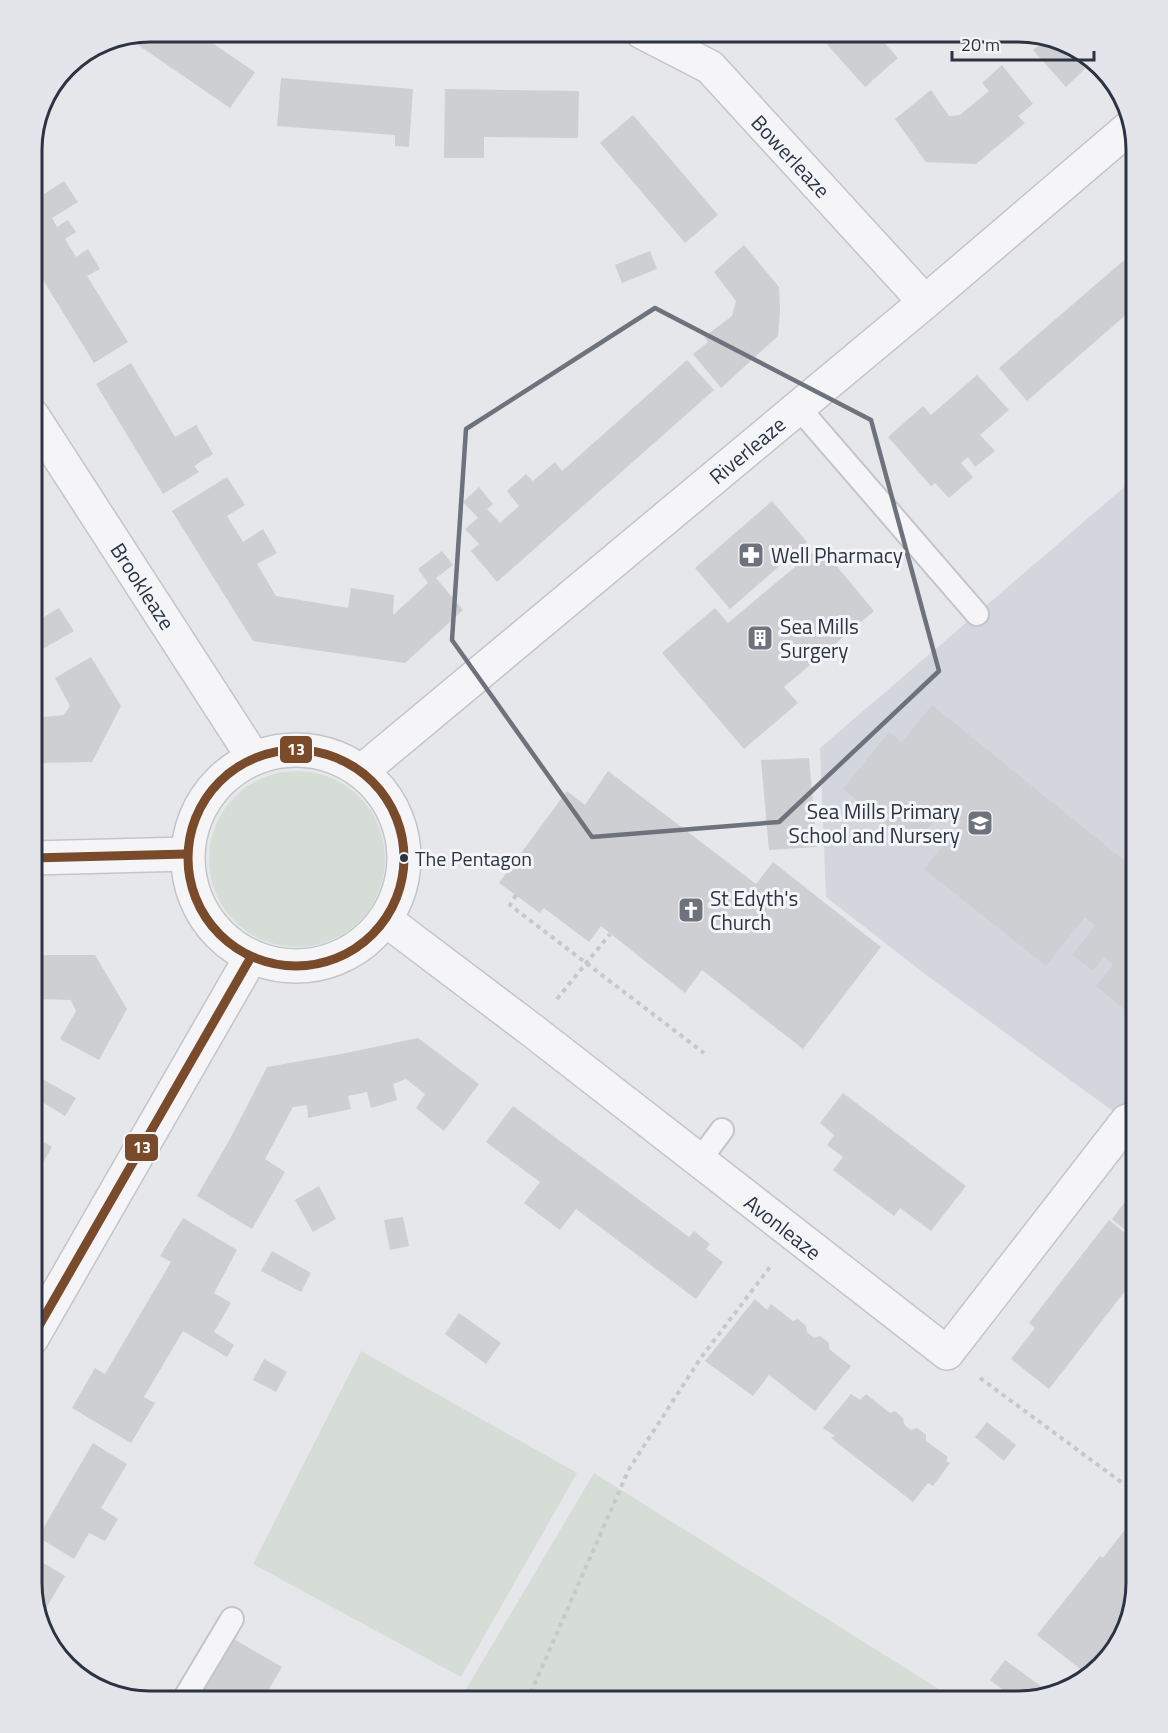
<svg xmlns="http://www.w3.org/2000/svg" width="1168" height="1733" font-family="'Titillium Web',sans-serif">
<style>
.built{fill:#d4d6dd}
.green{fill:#d5ddd6}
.building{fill:#cdcfd2}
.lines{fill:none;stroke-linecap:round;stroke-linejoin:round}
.lane-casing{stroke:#c3c5c8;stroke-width:26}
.street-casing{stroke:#c3c5c8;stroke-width:36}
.path{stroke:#c6c8cc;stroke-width:4;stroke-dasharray:4.5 4.5;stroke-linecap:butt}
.lane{stroke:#f5f5f7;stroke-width:22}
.street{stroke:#f5f5f7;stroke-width:33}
.bus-1-casing{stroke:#f4f5f8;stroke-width:14}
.bus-1{stroke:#7a4b2a;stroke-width:9}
.marked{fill:none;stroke:#6d727d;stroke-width:4.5;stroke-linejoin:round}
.bus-dot{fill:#2c3343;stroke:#f4f5f8;stroke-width:2}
.labels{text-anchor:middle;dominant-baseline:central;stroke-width:6;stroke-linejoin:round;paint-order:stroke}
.bus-label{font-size:20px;fill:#2c3343;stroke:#f4f5f8;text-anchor:start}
.street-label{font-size:21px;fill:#2c3343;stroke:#f4f5f8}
.poi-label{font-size:21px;fill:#2c3343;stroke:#f4f5f8;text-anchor:start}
.rim{fill:none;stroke:#2c3343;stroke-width:3}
.line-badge{stroke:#f4f5f8;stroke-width:2}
.badge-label{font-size:16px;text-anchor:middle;font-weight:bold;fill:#fff}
</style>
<rect width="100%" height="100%" fill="#e5e7ea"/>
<path class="built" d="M1136 477V1128L925 974 826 897 820 748Z"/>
<g class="green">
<circle cx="297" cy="859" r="88"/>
<path d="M361 1351 577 1473 461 1677 253 1564Z"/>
<path d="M594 1473 958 1701H459Z"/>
</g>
<g class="building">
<path d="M150 32H196L255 72 230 108 125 36Z"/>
<path d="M816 32H875L898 58 865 87Z"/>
<path d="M1046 39 1083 51 1093 61 1066 87 1033 50Z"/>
<path d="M1002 65 1033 104 1018 116 1025 123 976 164 926 162 895 119 931 90 949 116 960 115 989 91 982 83Z"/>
<path d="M281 78 413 89 409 147 395 146V135L277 126Z"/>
<path d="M445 89 579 91 578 138 484 137V158H444Z"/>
<path d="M633 115 718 215 685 243 600 143Z"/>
<path d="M64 181 78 202 52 218 57 227 68 220 76 232 65 239 76 257 88 249 100 269 87 276 128 342 94 363 32 262V188L38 198Z"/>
<path d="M744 245 779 287 780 311 778 336 721 388 693 354 708 342 704 337 732 316 736 301 714 272Z"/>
<path d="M1136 250V306L1027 401 999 368Z"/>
<path d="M650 251 657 269 622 283 615 265Z"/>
<path d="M687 360 714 390 497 582 471 551 479 544 465 529 478 518 463 502 479 487 493 504 487 509 500 523 519 506 507 491 526 474 533 481 555 462 562 471Z"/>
<path d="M131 363 175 437 196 425 213 454 194 466 199 472 163 494 96 384Z"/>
<path d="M977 375 1009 410 980 435 995 451 975 467 968 457 961 463 973 477 949 498 935 483 931 486 888 437 923 406 931 415Z"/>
<path d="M227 477 245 505 227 516 243 542 263 529 277 553 257 564 276 596 348 608 351 588 394 595 393 615 428 583 418 569 442 551 453 565 436 578 463 610 405 663 253 641 172 511Z"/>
<path d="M772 501 807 542 730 609 695 568Z"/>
<path d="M820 546 874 611 784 687 798 703 744 749 662 653 715 608 728 623Z"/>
<path d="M32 565 35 571 33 572 42 587 32 593Z"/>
<path d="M59 608 74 631 41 650 32 634V624Z"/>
<path d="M91 657 121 706 92 762 34 763 32 718 64 715 70 706 55 678Z"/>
<path d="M932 705 1136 870V1019L1096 986 1113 965 1104 957 1093 971 1072 955 1095 926 1085 917 1046 966 924 869 962 822 944 808 919 840 903 827 898 834 843 789 889 732 902 742Z"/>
<path d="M809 758 817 847 769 850 761 760Z"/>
<path d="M608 771 756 884 773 862 881 947 803 1049 702 970 685 993 601 926 589 942 544 908 540 913 499 883 567 791 585 805Z"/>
<path d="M39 955H95L127 1009 99 1060 60 1039 76 1011 71 1000 40 999Z"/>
<path d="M418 1038 479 1084 444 1131 416 1108 425 1094 406 1079 393 1084 397 1100 371 1108 367 1092 348 1096 351 1109 308 1118 307 1105 293 1107 265 1159 285 1172 252 1229 197 1196 230 1139 267 1067 341 1054Z"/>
<path d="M39 1077 76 1098 65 1116 32 1096V1078L37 1081Z"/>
<path d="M843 1093 966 1186 931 1231 900 1208 894 1216 833 1170 843 1157 827 1145 834 1135 820 1123Z"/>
<path d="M513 1106 689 1237 694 1231 710 1244 706 1249 723 1262 696 1299 576 1209 560 1230 524 1203 540 1182 486 1142Z"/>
<path d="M32 1135 52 1147 32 1182Z"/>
<path d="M319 1186 336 1219 313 1232 295 1200Z"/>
<path d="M1136 1197V1239L1112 1219 1125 1202 1129 1206Z"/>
<path d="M403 1217 409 1246 390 1250 384 1220Z"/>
<path d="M183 1218 237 1250 214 1293 231 1303 214 1332 234 1345 227 1357 183 1331 144 1397 155 1403 131 1443 72 1408 95 1368 105 1374 171 1262 160 1256Z"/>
<path d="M1109 1220 1136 1242V1277L1049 1389 1011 1359 1035 1328 1029 1323Z"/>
<path d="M272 1251 311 1273 301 1292 261 1271Z"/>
<path d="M755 1299 767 1310 771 1304 793 1321 798 1319 806 1326 807 1332 814 1338 820 1336 829 1343V1349L851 1366 815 1411 769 1375 753 1396 705 1361Z"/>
<path d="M459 1313 501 1343 486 1364 445 1334Z"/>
<path d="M264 1359 287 1372 276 1392 253 1380Z"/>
<path d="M851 1394 860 1400 866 1394 890 1413 895 1411 903 1418 904 1424 907 1427 911 1430 917 1428 926 1435V1441L948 1457 946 1461 950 1463 933 1486 928 1483 913 1502 831 1438 835 1436 823 1428Z"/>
<path d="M987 1422 1016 1445 1004 1461 975 1437Z"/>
<path d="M93 1443 127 1464 101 1508 118 1519 105 1541 89 1533 74 1559 38 1537Z"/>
<path d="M1127 1527 1136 1534V1583L1126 1620 1085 1673 1037 1635 1100 1556 1103 1558Z"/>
<path d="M32 1556 65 1576 41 1617 32 1583Z"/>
<path d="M232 1638 282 1667 262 1701H196Z"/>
<path d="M1005 1660 1050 1693 1018 1701 990 1680Z"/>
</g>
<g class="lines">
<g class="lane-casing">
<g id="lane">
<path d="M798 407 977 614"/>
<path d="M699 1161 722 1130"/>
<path d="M183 1701 232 1619"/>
</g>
</g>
<g class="street-casing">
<g id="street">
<path d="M642 32 710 67 925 302"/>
<path d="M32 415 253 757"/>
<circle cx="296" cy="858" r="108"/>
<path d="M362 771 925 302 1130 127"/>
<path d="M32 858 187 854"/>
<path d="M386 920 533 1031 947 1353 1127 1121"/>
<path d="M32 1338 251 957"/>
</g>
</g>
<g class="path">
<path d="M516 895 510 905 704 1053"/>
<path d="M557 999 610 934"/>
<path d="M980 1378 1136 1493"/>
<path d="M527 1701 629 1469 700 1359 770 1267"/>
</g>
<use href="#lane" class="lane"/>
<use href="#street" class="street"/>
<g class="bus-1-casing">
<g id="bus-1">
<circle cx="296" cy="858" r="108"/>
<path d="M32 858 187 854"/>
<path d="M32 1338 251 957"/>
</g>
</g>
<use href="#bus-1" class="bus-1"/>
</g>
<path class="marked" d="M655 308 871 420 939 671 779 822 592 837 452 640 466 429Z"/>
<defs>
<g id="pharmacy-square" transform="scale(1.35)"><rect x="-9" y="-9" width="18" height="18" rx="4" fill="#6d727d" stroke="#f4f5f8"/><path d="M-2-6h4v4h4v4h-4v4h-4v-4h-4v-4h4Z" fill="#fff"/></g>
<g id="building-square" transform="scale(1.35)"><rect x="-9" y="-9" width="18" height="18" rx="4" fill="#6d727d" stroke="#f4f5f8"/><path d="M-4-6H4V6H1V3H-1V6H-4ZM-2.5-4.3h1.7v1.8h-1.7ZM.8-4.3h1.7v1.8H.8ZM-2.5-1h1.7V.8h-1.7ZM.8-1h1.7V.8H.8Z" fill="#fff"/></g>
<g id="school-square" transform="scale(1.35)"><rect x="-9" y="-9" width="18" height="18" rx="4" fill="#6d727d" stroke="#f4f5f8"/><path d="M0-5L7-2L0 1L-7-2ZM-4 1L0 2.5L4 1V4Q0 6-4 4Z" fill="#fff"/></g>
<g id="church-square" transform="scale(1.35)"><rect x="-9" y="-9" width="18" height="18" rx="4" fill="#6d727d" stroke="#f4f5f8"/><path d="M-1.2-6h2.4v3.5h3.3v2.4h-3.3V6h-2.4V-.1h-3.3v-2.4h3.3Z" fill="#fff"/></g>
</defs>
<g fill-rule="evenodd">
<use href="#pharmacy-square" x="751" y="555"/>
<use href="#building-square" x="760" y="638"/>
<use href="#school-square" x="980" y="823"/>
<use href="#church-square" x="691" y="910"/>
</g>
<circle class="bus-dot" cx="404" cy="858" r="5"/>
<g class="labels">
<g class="bus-label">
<text x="415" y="858">The Pentagon</text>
</g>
<g class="street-label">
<text transform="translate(791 156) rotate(47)">Bowerleaze</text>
<text transform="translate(747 450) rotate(-40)">Riverleaze</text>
<text transform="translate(143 586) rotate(57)">Brookleaze</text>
<text transform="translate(783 1227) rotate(38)">Avonleaze</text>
</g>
<g class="poi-label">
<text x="771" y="555">Well Pharmacy</text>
<text x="780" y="626">Sea Mills<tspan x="780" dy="24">Surgery</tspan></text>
<text x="960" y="811" text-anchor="end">Sea Mills Primary<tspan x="960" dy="24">School and Nursery</tspan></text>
<text x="710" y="898">St Edyth's<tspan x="710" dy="24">Church</tspan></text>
</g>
</g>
<path d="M0 0H1168V1733H0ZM150 42H1018A108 108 0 0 1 1126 150V1583A108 108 0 0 1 1018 1691H150A108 108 0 0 1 42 1583V150A108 108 0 0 1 150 42Z" fill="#e4e5ea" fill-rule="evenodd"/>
<path class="rim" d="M150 42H1018A108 108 0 0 1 1126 150V1583A108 108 0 0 1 1018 1691H150A108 108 0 0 1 42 1583V150A108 108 0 0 1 150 42Z"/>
<g class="line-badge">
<rect x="279" y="735" width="34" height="29" rx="6" fill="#7a4b2a"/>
<rect x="124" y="1133" width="35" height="29" rx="6" fill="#7a4b2a"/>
</g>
<g class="badge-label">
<text x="296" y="755">13</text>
<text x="142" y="1153">13</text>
</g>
<path d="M952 51v9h142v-9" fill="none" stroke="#2c3343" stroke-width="3"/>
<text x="961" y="51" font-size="18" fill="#2c3343" stroke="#f4f5f8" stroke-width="4.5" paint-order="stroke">20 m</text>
</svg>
